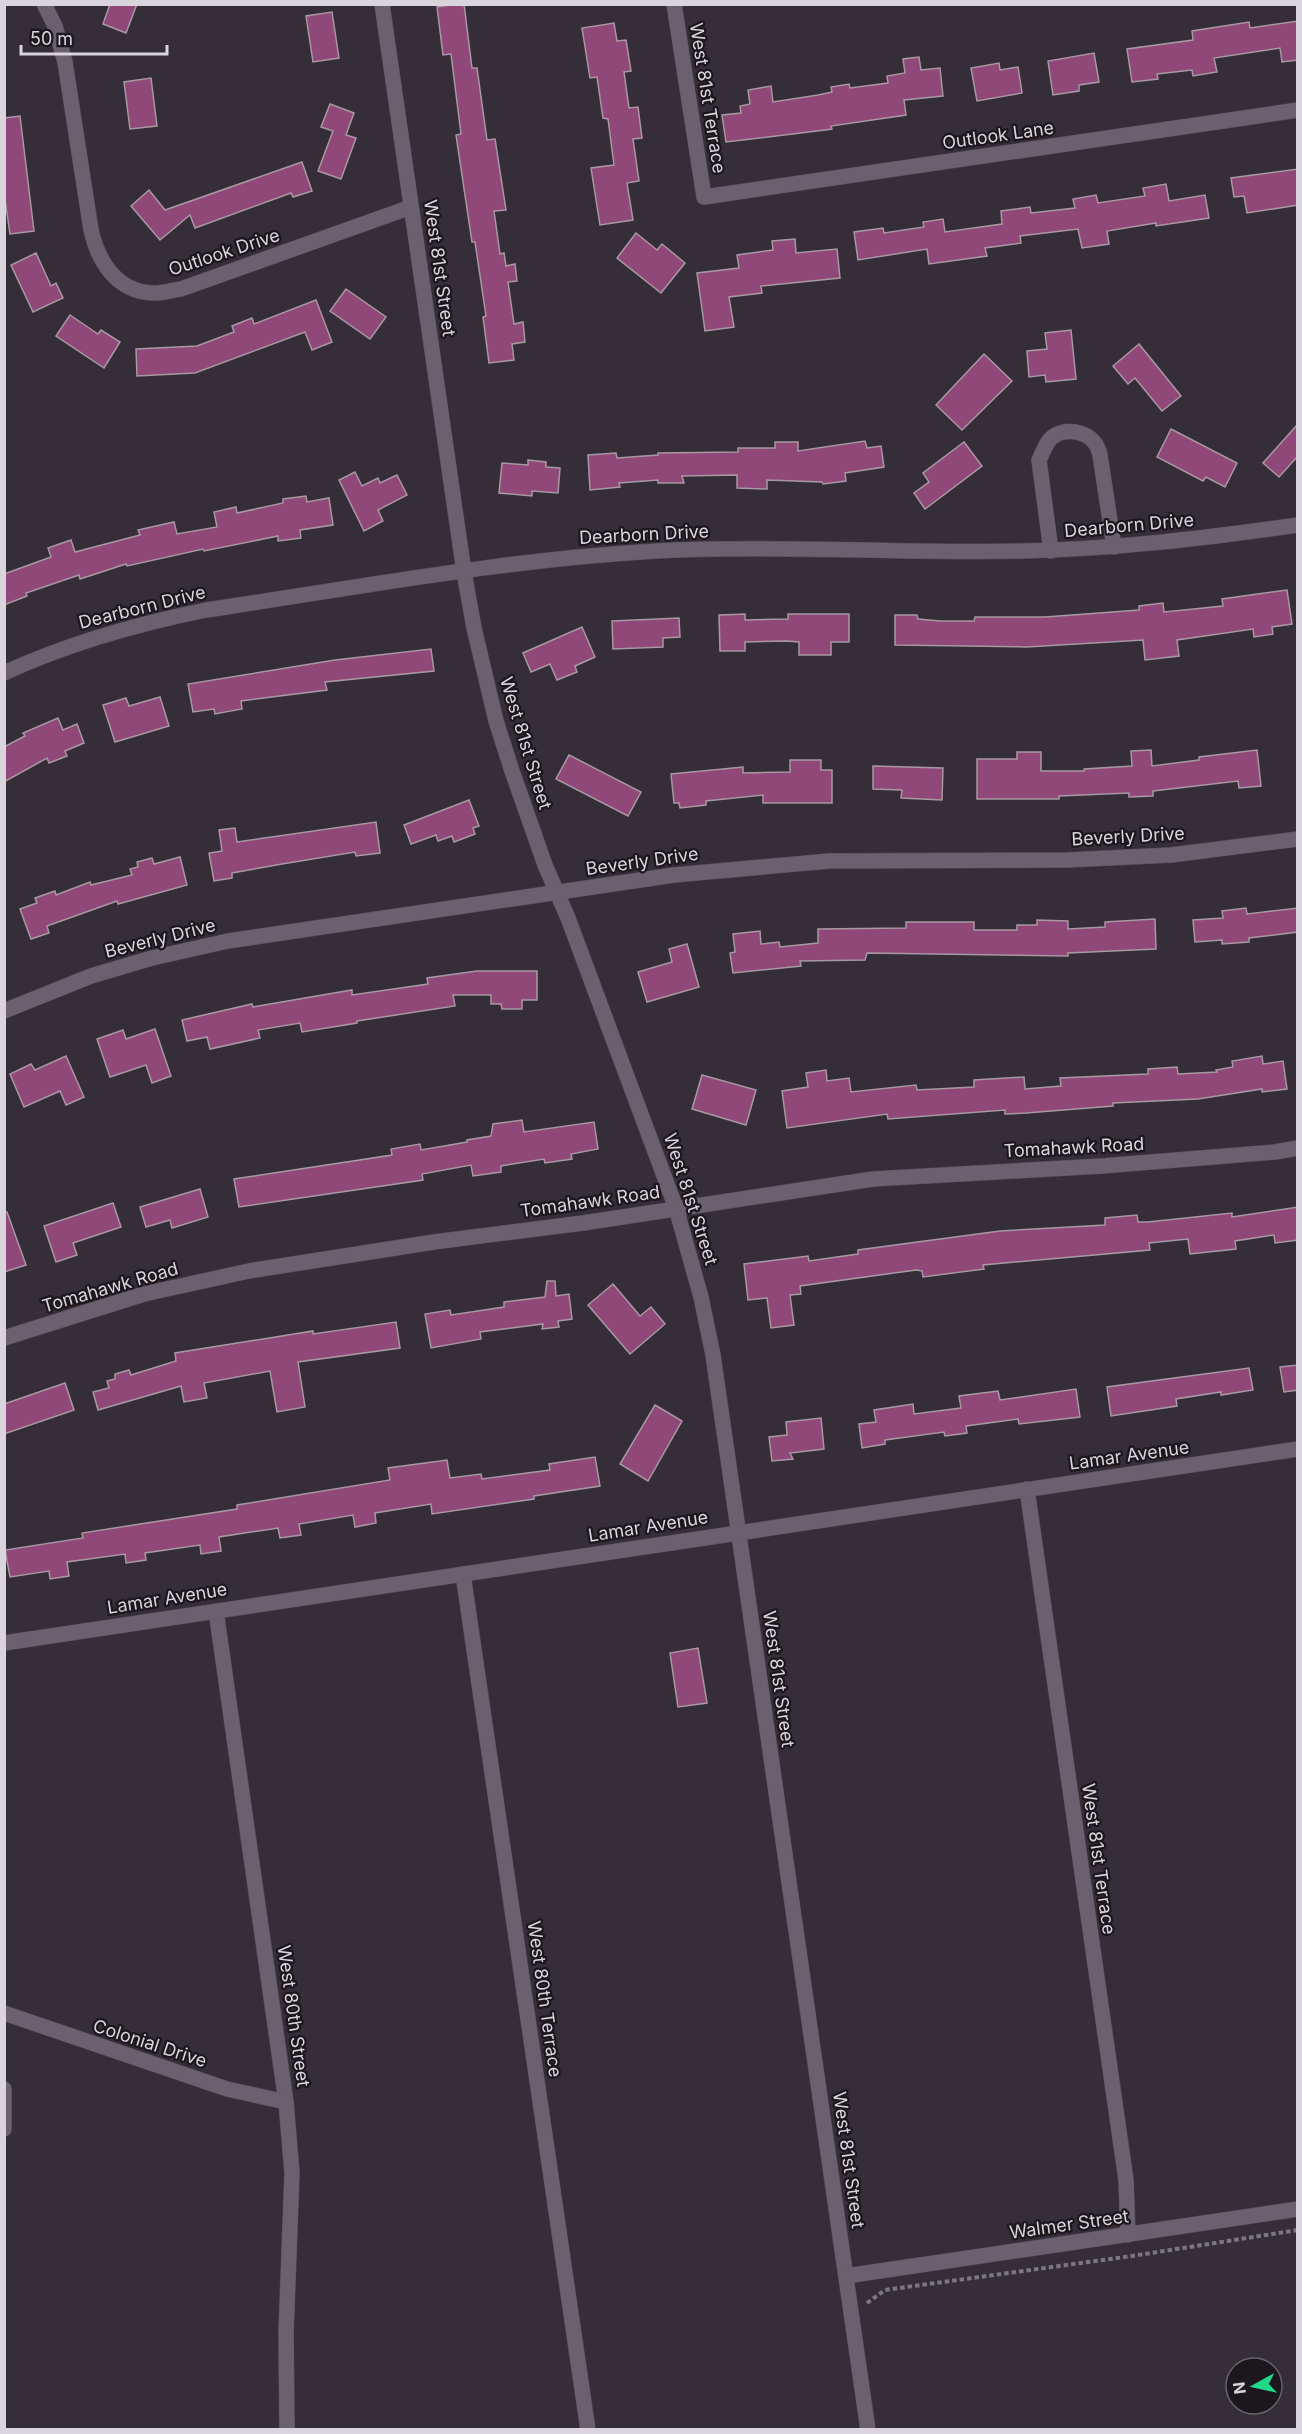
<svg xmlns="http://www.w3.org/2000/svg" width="1302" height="2434" font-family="Inter,sans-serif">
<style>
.building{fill:#904879;stroke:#a898a2;stroke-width:1.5}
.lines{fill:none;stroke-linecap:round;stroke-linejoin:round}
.minor-casing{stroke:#524b55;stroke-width:16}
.path{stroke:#7c767f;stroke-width:4;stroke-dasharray:4.5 3;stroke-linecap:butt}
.minor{stroke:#6a606e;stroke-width:15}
.labels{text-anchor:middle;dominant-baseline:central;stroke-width:4.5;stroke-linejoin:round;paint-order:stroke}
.street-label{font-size:18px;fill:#dad5dd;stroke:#1b171c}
</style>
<rect width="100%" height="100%" fill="#352d38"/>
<g class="building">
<path d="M110 4H137L126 33 103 24Z"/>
<path d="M458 4H464L472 68H477L487 140 495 139 506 210 494 211 500 254 504 253 506 266 515 264 517 281 508 282 514 324 523 322 525 342 512 344 514 360 489 363 483 317 486 316 475 242H472L456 135 461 134 451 54 443 55 437 7Z"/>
<path d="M332 12 339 58 313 62 306 16Z"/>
<path d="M1298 21V60L1282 62 1280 48 1214 58 1217 72 1193 76 1192 70 1157 74 1158 79 1132 82 1127 49 1193 40 1192 31 1249 22 1250 28Z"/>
<path d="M614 23 617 41 626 40 631 71 624 72 629 108 638 107 642 138 633 139 639 181 627 183 633 220 600 225 591 168 614 165 608 119 603 118 597 77 590 78 582 28Z"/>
<path d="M1094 53 1099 82 1079 85V91L1053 95 1048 61Z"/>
<path d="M919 57 921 70 940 68 943 96 904 100 906 115 831 126 832 129 809 132 726 142 722 115 741 113 740 106 750 104 748 90 771 86 773 102 818 95 832 92 831 87 849 84 850 88 888 83 887 76 905 73 903 59Z"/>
<path d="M999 63 1000 70 1018 67 1022 93 977 101 971 68Z"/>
<path d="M151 78 157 126 130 129 124 82Z"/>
<path d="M330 104 354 113 346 135 356 138 341 179 318 171 333 131 321 127Z"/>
<path d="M20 116 34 231 10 234 4 193V118Z"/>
<path d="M302 162 312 191 293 197 291 193 195 228 190 215 160 240 131 206 149 190 165 210Z"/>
<path d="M1298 169V205L1247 213 1244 196 1234 197 1231 178Z"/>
<path d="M1166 184 1169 201 1205 195 1209 218 1156 226V223L1107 231 1109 244 1082 248 1078 229 1020 236 1021 243 985 248 987 256 929 264 927 249 858 260 854 232 883 228 884 233 924 227 923 222 943 219 945 232 1002 224 1001 211 1030 207 1031 213 1075 208 1073 199 1096 195 1098 203 1145 196 1143 188Z"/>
<path d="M636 233 657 250 662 244 685 263 661 293 617 258Z"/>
<path d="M795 239 796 253 837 249 840 278 761 286 762 293 729 297 734 327 705 331 697 273 739 268 737 255 773 250 772 241Z"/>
<path d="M36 253 51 286 56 283 63 298 33 312 11 265Z"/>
<path d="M346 289 386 317 370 339 330 311Z"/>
<path d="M316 300 332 342 312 350 305 332 195 373 137 376 136 349 197 346 234 332 232 326 252 318 254 324Z"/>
<path d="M70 315 98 334 101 330 120 342 104 368 56 336Z"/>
<path d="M1071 330 1076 379 1046 382 1045 375 1029 377 1027 351 1047 349 1045 333Z"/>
<path d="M1139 344 1181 396 1162 411 1135 378 1128 384 1113 366Z"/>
<path d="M984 354 1012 381 962 430 936 405Z"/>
<path d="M1298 424V456L1279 477 1263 463Z"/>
<path d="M1171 429 1237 463 1225 487 1206 477 1203 481 1157 457Z"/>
<path d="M865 441 867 448 881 446 884 467 845 473 846 481 823 484 822 482 767 480V489L737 488V475L682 476 684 483H658V480L619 483 620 487 590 490 588 455 616 453 617 458 658 455V453L738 452V448H775V442H798V451Z"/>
<path d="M964 442 982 466 925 509 914 493 929 482 923 473Z"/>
<path d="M528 460 546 462V467L560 468 558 493 532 491V496L499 493 502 463 528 465Z"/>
<path d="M355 472 362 486 378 478 380 483 397 475 407 495 378 510 383 521 364 531 339 480Z"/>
<path d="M306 496 307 502 329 498 333 525 300 530 301 538 278 541V536L204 551 203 549 127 566 126 564 80 579 79 575 26 593 27 596 4 605V574L51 557 48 548 71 540 75 552 140 535 138 530 174 522 177 534 217 527 214 512 236 507 237 513 283 503V499Z"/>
<path d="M1287 590 1292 624 1272 627 1273 634 1254 637 1253 629 1177 640 1179 656 1145 660 1143 640 1027 647 895 645V615H917L918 619 940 621H974L975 617H1045L1139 610V606L1163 603 1164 612 1223 606 1222 599Z"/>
<path d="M745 614V620L788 619V614H849V642H831V655H799V642L787 641 745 642V651H720L719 615Z"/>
<path d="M679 618 680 637 663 638V647L613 649 612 621Z"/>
<path d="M582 627 595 657 575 666 577 672 557 680 550 664 531 672 523 653Z"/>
<path d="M431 649 434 671 325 682 327 690 241 701 242 709 215 714 214 709 193 712 188 684 335 660Z"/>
<path d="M160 697 169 726 115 742 103 705 126 698 129 706Z"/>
<path d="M58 718 63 730 77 724 84 743 65 751 67 756 49 763 47 758 4 782V747L25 736 23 733Z"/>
<path d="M1151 750 1152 766 1199 760V757L1257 750 1261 786 1239 788 1238 781 1153 791V796L1129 797V793L1059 796V799H977V759H1017V752H1041V771H1084V769L1132 766 1131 751Z"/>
<path d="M569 755 641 792 628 816 556 779Z"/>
<path d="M790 760H821V770H832V803H763V795L706 801V805L680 808 679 803H674L671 774 743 767V773L790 772Z"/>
<path d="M873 766 943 768 942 800 901 798 902 790 873 789Z"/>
<path d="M469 800 479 826 473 828 475 834 454 842 452 836 438 841 436 835 411 844 404 825Z"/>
<path d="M376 822 380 853 356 856 355 852 282 864 232 873V878L214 881 209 853 222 851 219 830 235 828 237 842Z"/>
<path d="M180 857 187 885 118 904 117 901 47 926 49 933 31 939 20 909 37 903 35 898 55 891 56 895 90 882 91 885 132 875 130 869 138 867 137 862 152 858 154 864Z"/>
<path d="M1246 908 1247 914 1298 908V932L1249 938V942L1222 944V940L1195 942 1193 920 1223 918 1222 911Z"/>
<path d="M1155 919 1156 949 1068 953V956L867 953 865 960 800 961 801 966 733 973 730 953 735 952 733 934 760 931 761 944 779 942 780 947 818 943V929L906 928V922H974V930H1017V925H1037V920L1068 921V929L1105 927V922Z"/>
<path d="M687 944 699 987 647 1002 638 972 672 962 669 949Z"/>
<path d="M477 971H537V1000H522V1009H502L501 1004H491V995H453L455 1006 357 1021V1023L302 1032 300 1023 258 1030 260 1038 210 1049 207 1037 187 1041 182 1020 252 1004 253 1007 352 990V995L428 984 427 978Z"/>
<path d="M155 1029 171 1076 152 1083 146 1065 110 1077 97 1039 123 1030 126 1039Z"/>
<path d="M66 1056 84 1097 66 1105 60 1091 24 1107 10 1074 31 1064 35 1070Z"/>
<path d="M1262 1056 1263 1064 1283 1061 1287 1089 1262 1092V1089L1198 1099 1113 1103V1106L1026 1113 1005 1114V1110L888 1119 887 1114 787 1128 782 1091 808 1087 806 1073 826 1070 827 1081 849 1078 851 1092 916 1085 917 1090 974 1087V1080L1024 1077 1025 1089 1061 1086 1060 1078 1148 1074V1069L1177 1067 1178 1074 1217 1072 1216 1070 1233 1067 1232 1061Z"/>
<path d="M702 1075 756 1090 746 1125 692 1109Z"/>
<path d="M522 1120 524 1132 594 1122 598 1149 571 1154 572 1159 545 1163 544 1159 501 1166V1172L473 1176 471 1165 422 1174 423 1180 239 1207 234 1179 392 1155 391 1149 420 1144 421 1150 467 1142V1140L491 1136 493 1124Z"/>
<path d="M200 1189 208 1217 172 1228 170 1220 146 1227 140 1207Z"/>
<path d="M113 1203 121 1227 73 1243 77 1255 56 1262 44 1226Z"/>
<path d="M1298 1207V1240L1275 1243 1274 1235 1235 1241 1236 1249 1190 1254 1188 1239 1149 1243 1150 1250 983 1265 984 1269 923 1277 922 1271 916 1270 800 1286 801 1294 790 1295 794 1325 771 1328 767 1298 748 1300 744 1264 808 1256 809 1261 858 1254V1250L1000 1231 1105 1225V1218L1137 1215 1138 1222H1148L1232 1213V1217Z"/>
<path d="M4 1212H7L26 1265 4 1272Z"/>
<path d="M547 1281H555L556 1296 569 1294 572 1319 558 1321 559 1327 542 1329 543 1324 480 1332 481 1339 431 1348 425 1314 450 1310 451 1315 504 1307V1302L545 1297Z"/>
<path d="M613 1284 640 1316 651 1307 665 1324 630 1354 588 1305Z"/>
<path d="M396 1322 400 1348 298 1362 305 1407 277 1412 270 1371 204 1383 207 1398 184 1402 181 1386 98 1410 93 1392 109 1388 107 1381 115 1379V1374L129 1370 131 1375 176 1361 175 1353 313 1331V1334Z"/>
<path d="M1298 1365V1390L1284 1392 1280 1367Z"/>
<path d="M1249 1368 1253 1390 1221 1395V1392L1176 1399 1177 1406 1111 1416 1107 1387Z"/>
<path d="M65 1383 74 1410 4 1434V1404Z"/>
<path d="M1076 1389 1080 1417 1019 1424 1018 1419 966 1426 967 1433 945 1436 944 1432 885 1440V1444L862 1448 859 1424 876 1422 874 1410 913 1404 914 1414 961 1408 959 1396 998 1391 1000 1400Z"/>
<path d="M655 1405 682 1421 648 1481 620 1464Z"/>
<path d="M821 1418 824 1449 790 1453 793 1459 772 1461 769 1437 787 1435 786 1422Z"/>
<path d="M595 1457 600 1486 534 1496V1499L432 1514 431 1504 375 1513 376 1523 355 1527 353 1515 299 1524 301 1535 280 1538 278 1528 219 1537 221 1551 201 1554 200 1545 145 1553 146 1560 126 1563 125 1554 67 1562 69 1576 50 1579 49 1571 10 1577 5 1550 83 1538 82 1533 237 1509V1505L390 1480 388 1468 447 1460 450 1478 481 1474 482 1479 550 1470 549 1464Z"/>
<path d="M698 1648 707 1703 678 1707 670 1653Z"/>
</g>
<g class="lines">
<g class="minor-casing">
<g id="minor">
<path d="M44 4 55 26 65 62 91 230C98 261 116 291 152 293 161 294 172 290 181 289L411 207"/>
<path d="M382 4 464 572 474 628 496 721 512 771 545 865 568 918 676 1208 701 1297 713 1355 868 2430"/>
<path d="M674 4 704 197 1298 110"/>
<path d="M1051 551 1039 460C1043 452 1047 440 1054 436 1066 428 1085 431 1094 442 1097 445 1099 451 1100 455L1114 547"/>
<path d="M4 673C69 643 137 624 206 610 362 587 519 557 676 550 792 545 908 554 1023 551 1116 549 1206 538 1298 525"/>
<path d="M4 1011 91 976 152 958 228 941 674 875 829 861 1067 860 1171 855 1298 839"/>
<path d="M4 1338 144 1294 249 1271 434 1242 583 1223 873 1179 1102 1166 1275 1152 1298 1148"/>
<path d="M1027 1489 1126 2180 1128 2235"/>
<path d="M463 1574 588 2430"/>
<path d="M216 1611 286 2102 292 2173 286 2333 287 2430"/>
<path d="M4 1643 1298 1449"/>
<path d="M4 2013 227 2089 286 2102"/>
<path d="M4 2089V2129"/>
<path d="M846 2276 1298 2209"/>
</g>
</g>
<path class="path" d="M867 2303 885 2290 1132 2256 1298 2230"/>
<use href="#minor" class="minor"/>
</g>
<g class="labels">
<g class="street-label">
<text transform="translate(708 98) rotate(81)">West 81st Terrace</text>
<text transform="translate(998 135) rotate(-8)">Outlook Lane</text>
<text transform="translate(224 252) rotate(-18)">Outlook Drive</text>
<text transform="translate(440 268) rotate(82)">West 81st Street</text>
<text transform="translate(1129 525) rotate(-5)">Dearborn Drive</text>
<text transform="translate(644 534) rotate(-3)">Dearborn Drive</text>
<text transform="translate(142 607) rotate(-14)">Dearborn Drive</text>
<text transform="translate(526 743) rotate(73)">West 81st Street</text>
<text transform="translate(1128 836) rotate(-3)">Beverly Drive</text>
<text transform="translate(642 861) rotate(-8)">Beverly Drive</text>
<text transform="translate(160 938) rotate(-14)">Beverly Drive</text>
<text transform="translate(1074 1147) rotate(-3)">Tomahawk Road</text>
<text transform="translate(691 1199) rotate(72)">West 81st Street</text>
<text transform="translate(590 1201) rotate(-8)">Tomahawk Road</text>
<text transform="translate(110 1287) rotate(-16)">Tomahawk Road</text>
<text transform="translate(1129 1455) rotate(-8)">Lamar Avenue</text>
<text transform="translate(648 1526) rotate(-9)">Lamar Avenue</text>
<text transform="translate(167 1598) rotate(-9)">Lamar Avenue</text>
<text transform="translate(779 1679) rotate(82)">West 81st Street</text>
<text transform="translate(1099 1859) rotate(82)">West 81st Terrace</text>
<text transform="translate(545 1999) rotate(82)">West 80th Terrace</text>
<text transform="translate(294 2016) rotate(82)">West 80th Street</text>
<text transform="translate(150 2043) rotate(18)">Colonial Drive</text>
<text transform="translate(849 2160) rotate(82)">West 81st Street</text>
<text transform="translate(1069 2224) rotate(-8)">Walmer Street</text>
</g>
</g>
<rect width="1302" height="2434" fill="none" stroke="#dad5dd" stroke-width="12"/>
<g transform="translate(1254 2386) rotate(262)"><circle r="28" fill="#1b171c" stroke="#676369" stroke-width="1.5"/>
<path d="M0-4.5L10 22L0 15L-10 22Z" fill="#20d887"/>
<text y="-9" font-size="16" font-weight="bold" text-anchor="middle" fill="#dad5dd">N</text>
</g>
<path d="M21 45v9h146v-9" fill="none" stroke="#dad5dd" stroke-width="3"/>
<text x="30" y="45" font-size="18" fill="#dad5dd" stroke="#1b171c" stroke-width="4.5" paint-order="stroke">50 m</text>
</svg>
